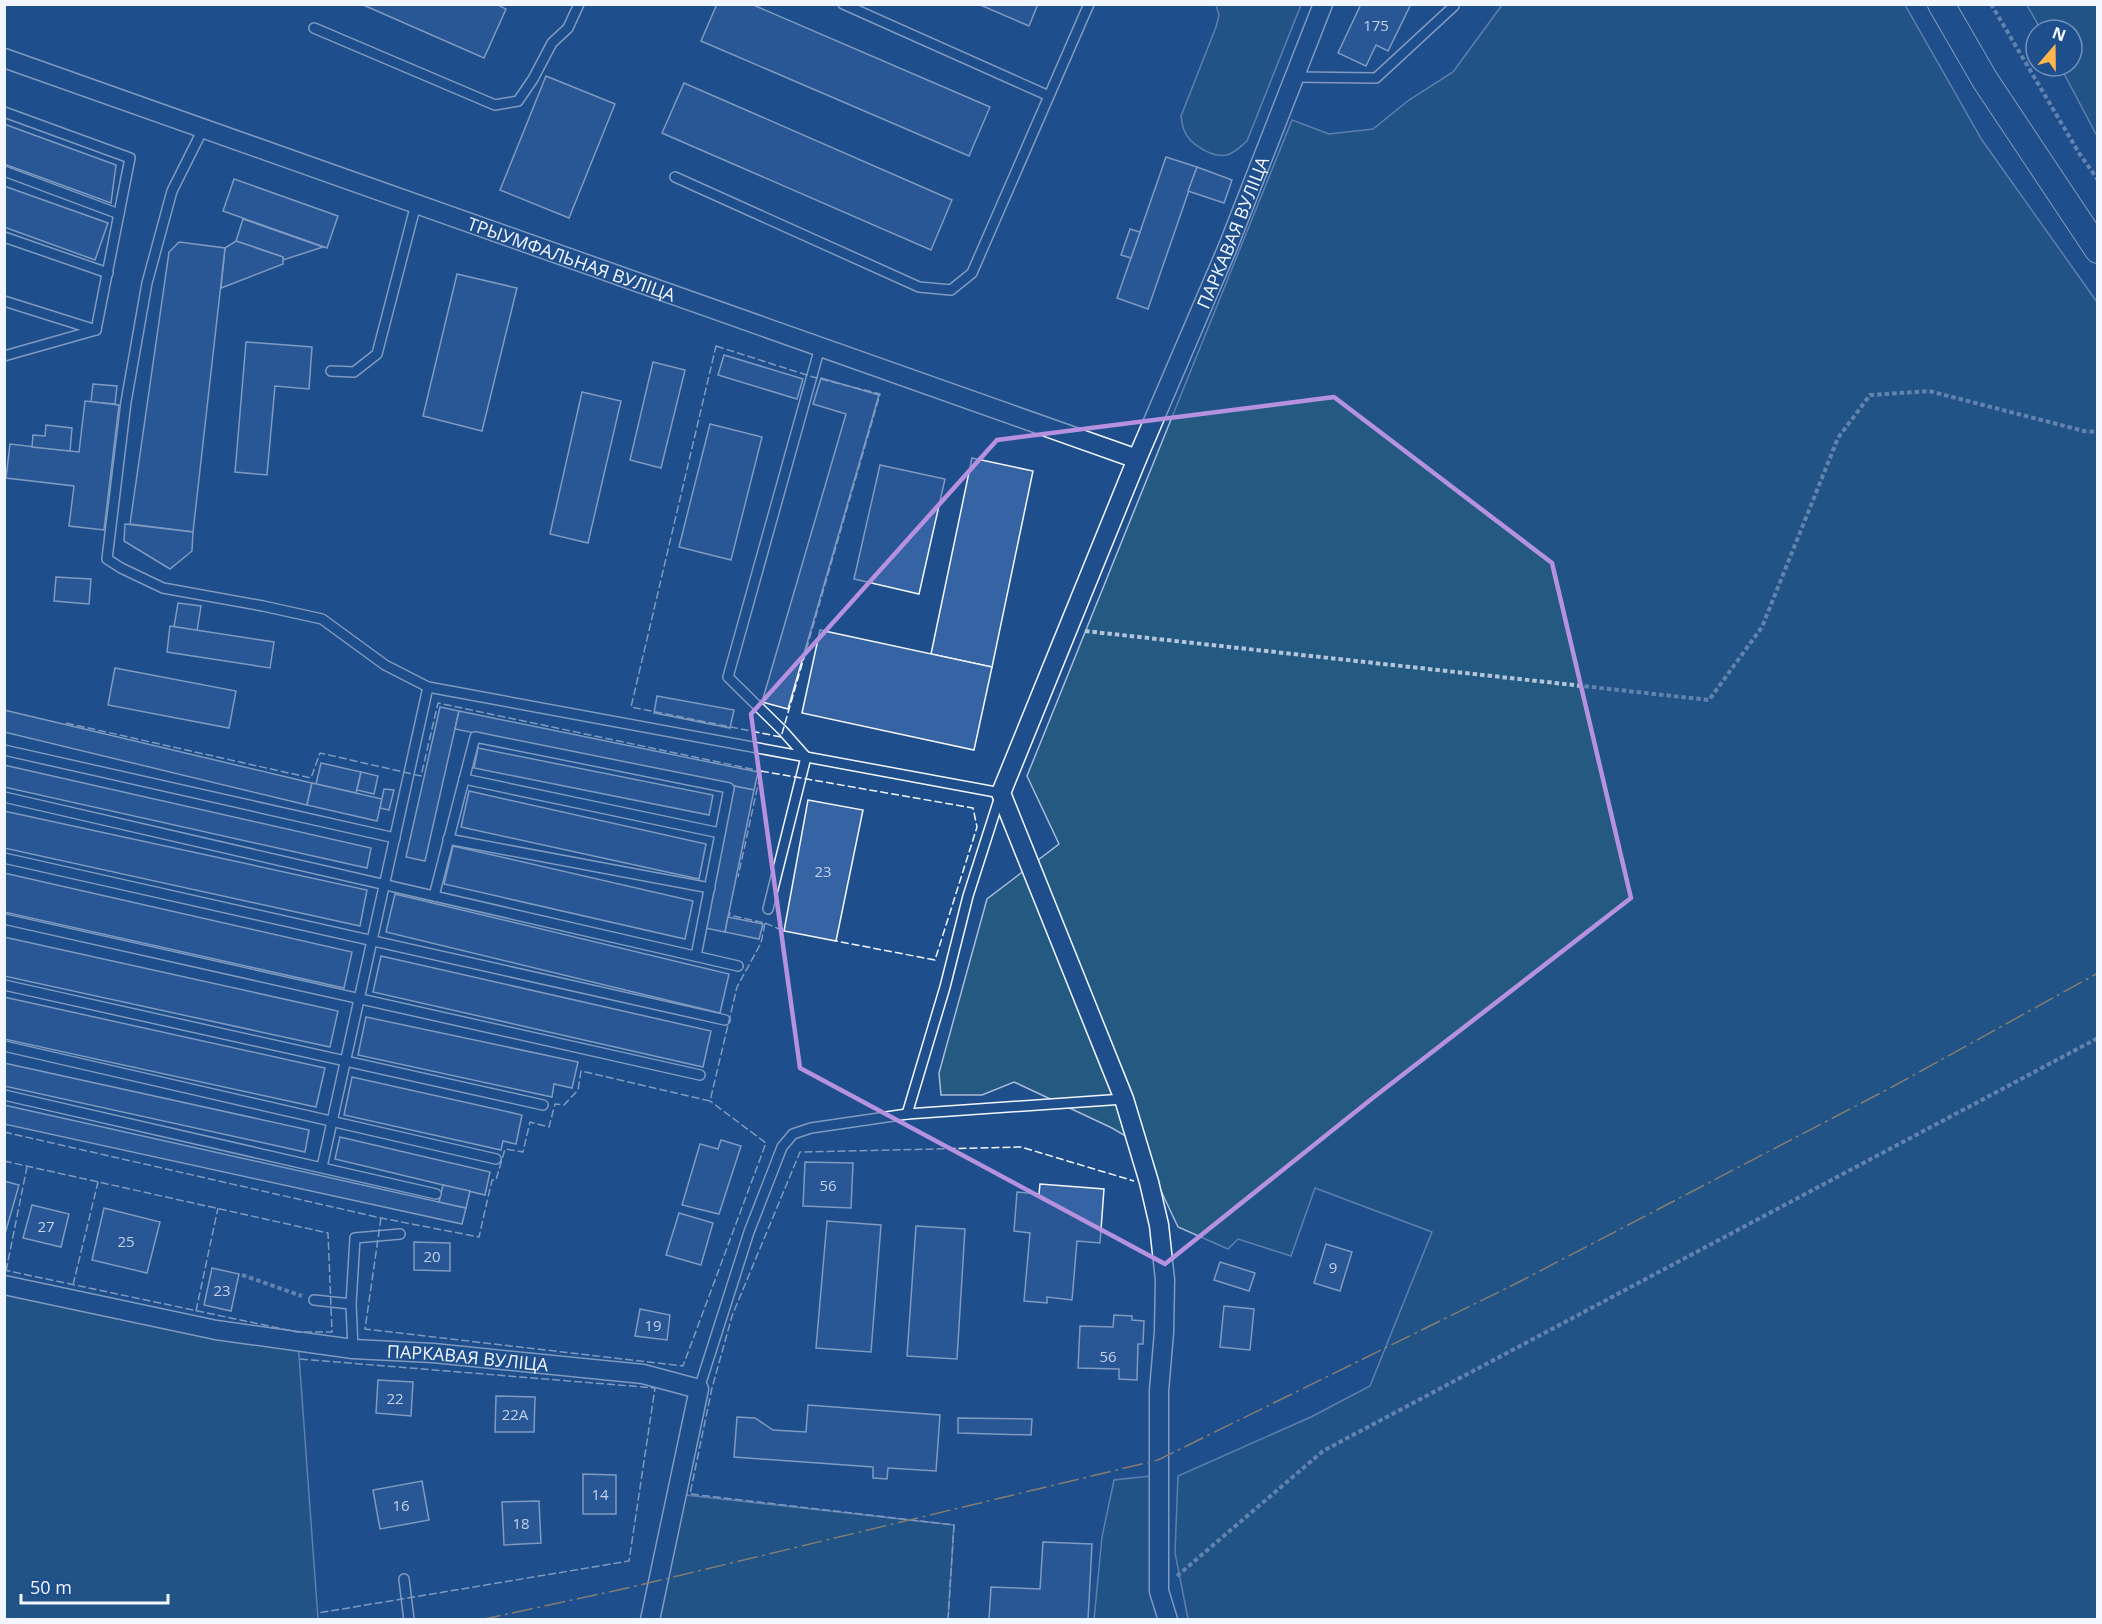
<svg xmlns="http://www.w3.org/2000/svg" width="2102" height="1624" font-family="'Open Sans',sans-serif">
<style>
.green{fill:#245a82;stroke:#a8bbd7;stroke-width:1.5}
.building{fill:#3563a3;stroke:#f2f6ff;stroke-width:1.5}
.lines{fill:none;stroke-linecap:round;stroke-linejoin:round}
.service-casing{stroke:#f2f6ff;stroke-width:12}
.minor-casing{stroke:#f2f6ff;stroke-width:21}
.secondary-casing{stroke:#f2f6ff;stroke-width:28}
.path{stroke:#b3c4dc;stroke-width:4;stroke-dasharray:4.5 3;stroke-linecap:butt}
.service{stroke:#1f4e8c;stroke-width:9}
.minor{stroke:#1f4e8c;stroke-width:18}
.secondary{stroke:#1f4e8c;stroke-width:26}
.fence{stroke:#f2f6ff;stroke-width:1.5;stroke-dasharray:8 3;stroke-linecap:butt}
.power{stroke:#ffb74d;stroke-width:1.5;stroke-dasharray:21 4.5 3 4.5;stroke-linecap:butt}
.marked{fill:none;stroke:#b691df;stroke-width:4.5;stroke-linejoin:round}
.labels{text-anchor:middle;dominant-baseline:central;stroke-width:4.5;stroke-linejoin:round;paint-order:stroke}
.number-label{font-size:15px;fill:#c3d1e8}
.street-label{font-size:18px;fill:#f2f6ff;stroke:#1f4e8c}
</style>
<rect width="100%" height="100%" fill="#1f4e8c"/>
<g class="green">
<path d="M1216 5H1301L1247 141C1241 146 1235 153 1227 155 1212 158 1189 144 1184 130 1182 126 1182 120 1181 116L1216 27 1219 15Z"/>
<path d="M1502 5H1905L1982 140 2097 302V1619H1188L1175 1553 1178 1476 1311 1417 1370 1386 1432 1232 1315 1188 1291 1256 1238 1239 1228 1249 1178 1227 1139 1144 1112 1128 1014 1082 982 1095H941L939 1073 987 899 1059 844 1027 776 1292 120 1329 134 1373 129 1409 100 1453 72Z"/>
<path d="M2027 5H2097V136L2060 66H2072V30H2041Z"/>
<path d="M5 1285 298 1342 318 1619 5 1620Z"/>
<path d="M1159 1475 1168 1619 1094 1620 1102 1537 1114 1480Z"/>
<path d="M676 1494 954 1525 948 1619 650 1620Z"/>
</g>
<g class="building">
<path d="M361 4H496L506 9 484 58Z"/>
<path d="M717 4H751L990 107 969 156 701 41Z"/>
<path d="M978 4H1038L1029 26Z"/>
<path d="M1361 4H1411L1388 51 1376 45 1366 66 1338 53Z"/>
<path d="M546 76 615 104 569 218 500 190Z"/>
<path d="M684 83 952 200 931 250 662 133Z"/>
<path d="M4 124 116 165 111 203 4 164Z"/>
<path d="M1166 157 1197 167 1148 309 1117 298Z"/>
<path d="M1197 167 1232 180 1224 203 1188 191Z"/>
<path d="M234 179 338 216 327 248 223 211Z"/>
<path d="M4 186 108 223 95 260 4 227Z"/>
<path d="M243 219 323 247 283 260V257L236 241Z"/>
<path d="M1130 229 1140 232 1131 258 1121 255Z"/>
<path d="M236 241 283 257V264L221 288 225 248Z"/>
<path d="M179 242 225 248 193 532 130 524 169 252Z"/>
<path d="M457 274 517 288 482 431 423 416Z"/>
<path d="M246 342 312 347 309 389 275 386 267 475 235 472Z"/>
<path d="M724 355 803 379 797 399 718 375Z"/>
<path d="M653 362 685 370 661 468 630 460Z"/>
<path d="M821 378 879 395 788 709 762 702 846 414 813 404Z"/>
<path d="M93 384 117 386 115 404 91 402Z"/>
<path d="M582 392 621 401 588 543 550 534Z"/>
<path d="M85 401 119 405 104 530 69 526 74 486 6 478 10 444 79 452Z"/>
<path d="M710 424 762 437 731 560 679 547Z"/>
<path d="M46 425 72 428 70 451 32 447 33 435 45 436Z"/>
<path d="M972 458 1033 471 992 667 931 654Z"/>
<path d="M880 465 945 479 919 594 854 579Z"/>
<path d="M125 524 193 532 192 551 170 569 124 541Z"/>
<path d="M56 577 91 579 89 604 54 601Z"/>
<path d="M178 603 201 606 197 631 174 627Z"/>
<path d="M170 626 274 642 270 668 167 652Z"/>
<path d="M820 630 992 667 974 750 802 713Z"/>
<path d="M115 668 236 691 229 728 108 705Z"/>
<path d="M657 696 734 710 730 728 654 713Z"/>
<path d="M440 707 459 711 425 861 406 857Z"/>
<path d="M4 710 312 783 307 805 4 732Z"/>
<path d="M459 711 758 772 754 790 455 729Z"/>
<path d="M478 748 713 795 709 815 474 768Z"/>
<path d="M321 763 361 772 356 793 316 784Z"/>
<path d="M4 765 371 848 367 868 4 787Z"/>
<path d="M361 772 378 776 374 794 357 790Z"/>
<path d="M312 783 382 799 377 821 307 805Z"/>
<path d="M734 786 754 790 725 932 705 928Z"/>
<path d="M384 789 394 790 389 810 380 808Z"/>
<path d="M469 791 706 844 699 879 461 827Z"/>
<path d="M808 800 863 810 836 941 784 931Z"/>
<path d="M4 811 367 890 360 926 4 848Z"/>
<path d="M453 846 693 901 685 939 444 884Z"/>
<path d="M4 873 352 952 344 988 4 912Z"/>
<path d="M395 894 729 974 720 1013 386 932Z"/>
<path d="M728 917 763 924 759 939 725 932Z"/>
<path d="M4 937 338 1011 330 1047 4 976Z"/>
<path d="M381 956 711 1031 703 1067 373 992Z"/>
<path d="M4 997 325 1068 316 1107 4 1039Z"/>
<path d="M366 1017 578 1062 572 1088 554 1084 552 1097 358 1055Z"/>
<path d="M4 1063 309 1130 305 1152 4 1086Z"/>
<path d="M352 1077 522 1115 516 1144 503 1141 501 1150 344 1115Z"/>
<path d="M4 1105 466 1208 462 1224 4 1124Z"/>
<path d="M340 1137 490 1172 485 1195 335 1159Z"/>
<path d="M721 1140 741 1146 719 1214 682 1205 700 1144 718 1149Z"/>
<path d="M805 1162 853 1163 851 1208 803 1206Z"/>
<path d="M4 1181 19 1185 5 1234H4Z"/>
<path d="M1040 1184 1104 1189 1100 1243 1077 1241 1072 1300 1047 1297V1303L1024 1301 1030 1233 1014 1231 1017 1192 1039 1194Z"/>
<path d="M443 1185 470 1191 466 1208 439 1202Z"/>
<path d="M32 1205 69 1214 61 1247 23 1238Z"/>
<path d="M104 1208 160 1222 147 1273 92 1260Z"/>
<path d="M679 1213 713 1223 701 1265 666 1255Z"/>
<path d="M827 1221 881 1225 871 1352 816 1348Z"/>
<path d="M916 1226 965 1229 957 1359 907 1356Z"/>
<path d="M414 1242 450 1243V1271L414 1270Z"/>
<path d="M1326 1244 1352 1252 1340 1291 1314 1283Z"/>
<path d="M1220 1262 1255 1273 1249 1291 1214 1280Z"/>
<path d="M212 1268 239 1274 231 1311 204 1305Z"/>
<path d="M1224 1306 1254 1309 1250 1350 1220 1347Z"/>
<path d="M640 1309 670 1315 667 1340 635 1336Z"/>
<path d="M1114 1315 1132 1316V1320L1144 1321 1143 1344H1138L1137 1380 1119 1379V1369L1078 1368 1080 1326 1113 1327Z"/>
<path d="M378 1380 413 1382 411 1416 376 1413Z"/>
<path d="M496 1396 535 1397 534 1432H495Z"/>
<path d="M808 1405 940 1415 936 1471 888 1468 887 1479 873 1478V1467L734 1457 737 1417 755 1418 773 1430 806 1432Z"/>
<path d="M958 1418 1032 1419 1031 1435 958 1433Z"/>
<path d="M583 1474 616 1475V1514H583Z"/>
<path d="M422 1481 429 1520 380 1529 373 1490Z"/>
<path d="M539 1501 541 1543 504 1545 502 1502Z"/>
<path d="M1043 1542 1092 1544 1088 1620H989L991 1587 1040 1589Z"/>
</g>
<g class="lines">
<g class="service-casing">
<g id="service">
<path d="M843 4 1049 96"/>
<path d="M314 28 495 105 518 101 533 79 552 43 568 28 579 4"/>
<path d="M1295 77 1376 78 1454 6"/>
<path d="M4 112 130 158 96 330 4 356"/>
<path d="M203 129 172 191 147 283 126 402 107 559 121 568 163 588 263 606 322 619 385 665 428 687 1001 793 968 896 945 987 907 1114"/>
<path d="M4 171 119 214"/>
<path d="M675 177 919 287 951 290 972 273 1089 4"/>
<path d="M4 237 108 273"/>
<path d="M4 301 96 330"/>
<path d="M331 371 354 372 377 354 416 204"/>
<path d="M4 750 395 838"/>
<path d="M464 779 720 833"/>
<path d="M4 797 738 966"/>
<path d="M448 839 710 888"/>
<path d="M4 858 725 1020"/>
<path d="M434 896 475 737 729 788 696 956"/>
<path d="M768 909 806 757 783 731 728 677 820 347"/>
<path d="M4 919 700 1075"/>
<path d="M4 985 543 1105"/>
<path d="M4 1046 496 1159"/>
<path d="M4 1095 436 1194"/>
<path d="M322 1167 428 687"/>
<path d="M314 1300 351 1304"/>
<path d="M353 1349 351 1304 355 1238 400 1234"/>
<path d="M699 1389 749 1232 782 1147 793 1134 811 1128 907 1114 1124 1099"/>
<path d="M404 1579 409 1620"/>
</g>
</g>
<g class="minor-casing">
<g id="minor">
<path id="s1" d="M4 58 1137 459"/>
<path id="s2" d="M4 1285 216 1330 353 1349 433 1353 643 1374 699 1389 650 1620"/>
<path id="s3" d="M1168 1620 1159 1591V1391L1164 1332 1165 1280 1159 1225 1149 1182 1124 1099 1001 793 1137 459 1227 249 1323 4"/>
</g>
</g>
<g class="secondary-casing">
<path id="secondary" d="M1941 4 1985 80 2098 250"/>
</g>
<g class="path">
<path d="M1991 4 2079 153 2098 180"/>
<path d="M1085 631 1709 700 1762 627 1838 438 1870 395 1929 391 2084 431 2098 432"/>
<path d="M242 1275 302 1296"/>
<path d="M1177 1576 1323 1451 2098 1038"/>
</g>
<use href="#service" class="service"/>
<use href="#minor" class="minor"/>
<use href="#secondary" class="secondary"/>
<g class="fence">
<path d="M716 346 813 377 880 394 781 737 631 707Z"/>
<path d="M66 723 311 778 320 753 421 776 438 703 761 771 738 877"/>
<path d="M761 771 973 808 977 827 935 960 836 941"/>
<path d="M765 923 784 931"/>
<path d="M4 1132 381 1218 479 1237 492 1180H496L505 1149 523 1152 530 1122 549 1127 555 1104 564 1105 578 1090 581 1071 710 1101 737 987 761 943 765 923 729 915 730 912"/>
<path d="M4 1161 328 1233 332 1332H297L4 1270"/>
<path d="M381 1218 365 1329 683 1366 766 1143 710 1101"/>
<path d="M6 1271 27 1167"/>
<path d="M73 1285 98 1182"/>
<path d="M196 1311 218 1208"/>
<path d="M300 1359 655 1388 629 1561 318 1613"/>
<path d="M948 1620 954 1525 690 1494 712 1388 732 1316 800 1152 1021 1147 1134 1181"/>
</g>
<path class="power" d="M480 1620 632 1587 1158 1460 1517 1283 1892 1087 2098 973"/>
</g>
<path d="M0 0H2102V1624H0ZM1334 397 1552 563 1631 898 1374 1097 1165 1264 800 1068 751 714 997 440Z" fill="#1f4e8c" fill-opacity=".55" fill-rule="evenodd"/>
<path class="marked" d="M1334 397 1552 563 1631 898 1374 1097 1165 1264 800 1068 751 714 997 440Z"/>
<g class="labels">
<g class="number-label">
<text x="1376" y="25">175</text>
<text x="823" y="871">23</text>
<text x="828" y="1185">56</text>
<text x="46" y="1226">27</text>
<text x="126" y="1241">25</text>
<text x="432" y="1256">20</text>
<text x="1333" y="1267">9</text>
<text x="222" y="1290">23</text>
<text x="653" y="1325">19</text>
<text x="1108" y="1356">56</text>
<text x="395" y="1398">22</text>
<text x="515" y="1414">22А</text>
<text x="600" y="1494">14</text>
<text x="401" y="1505">16</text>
<text x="521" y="1523">18</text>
</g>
<g class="street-label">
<text stroke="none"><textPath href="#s3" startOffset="1464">ПАРКАВАЯ ВУЛІЦА</textPath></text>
<text stroke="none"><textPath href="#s1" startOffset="602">ТРЫУМФАЛЬНАЯ ВУЛІЦА</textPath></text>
<text stroke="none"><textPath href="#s2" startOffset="470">ПАРКАВАЯ ВУЛІЦА</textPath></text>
</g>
</g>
<rect width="2102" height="1624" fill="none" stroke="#f2f6ff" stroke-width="12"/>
<g transform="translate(2054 48) rotate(20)"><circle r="28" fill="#1f4e8c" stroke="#7391ba" stroke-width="1.5"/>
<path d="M0-4.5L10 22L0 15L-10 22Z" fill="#ffb74d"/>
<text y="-9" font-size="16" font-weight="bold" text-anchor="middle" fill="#f2f6ff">N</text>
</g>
<path d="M21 1594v9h147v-9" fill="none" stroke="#f2f6ff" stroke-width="3"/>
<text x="30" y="1594" font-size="18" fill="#f2f6ff" stroke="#1f4e8c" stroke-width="4.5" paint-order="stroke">50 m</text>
</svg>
